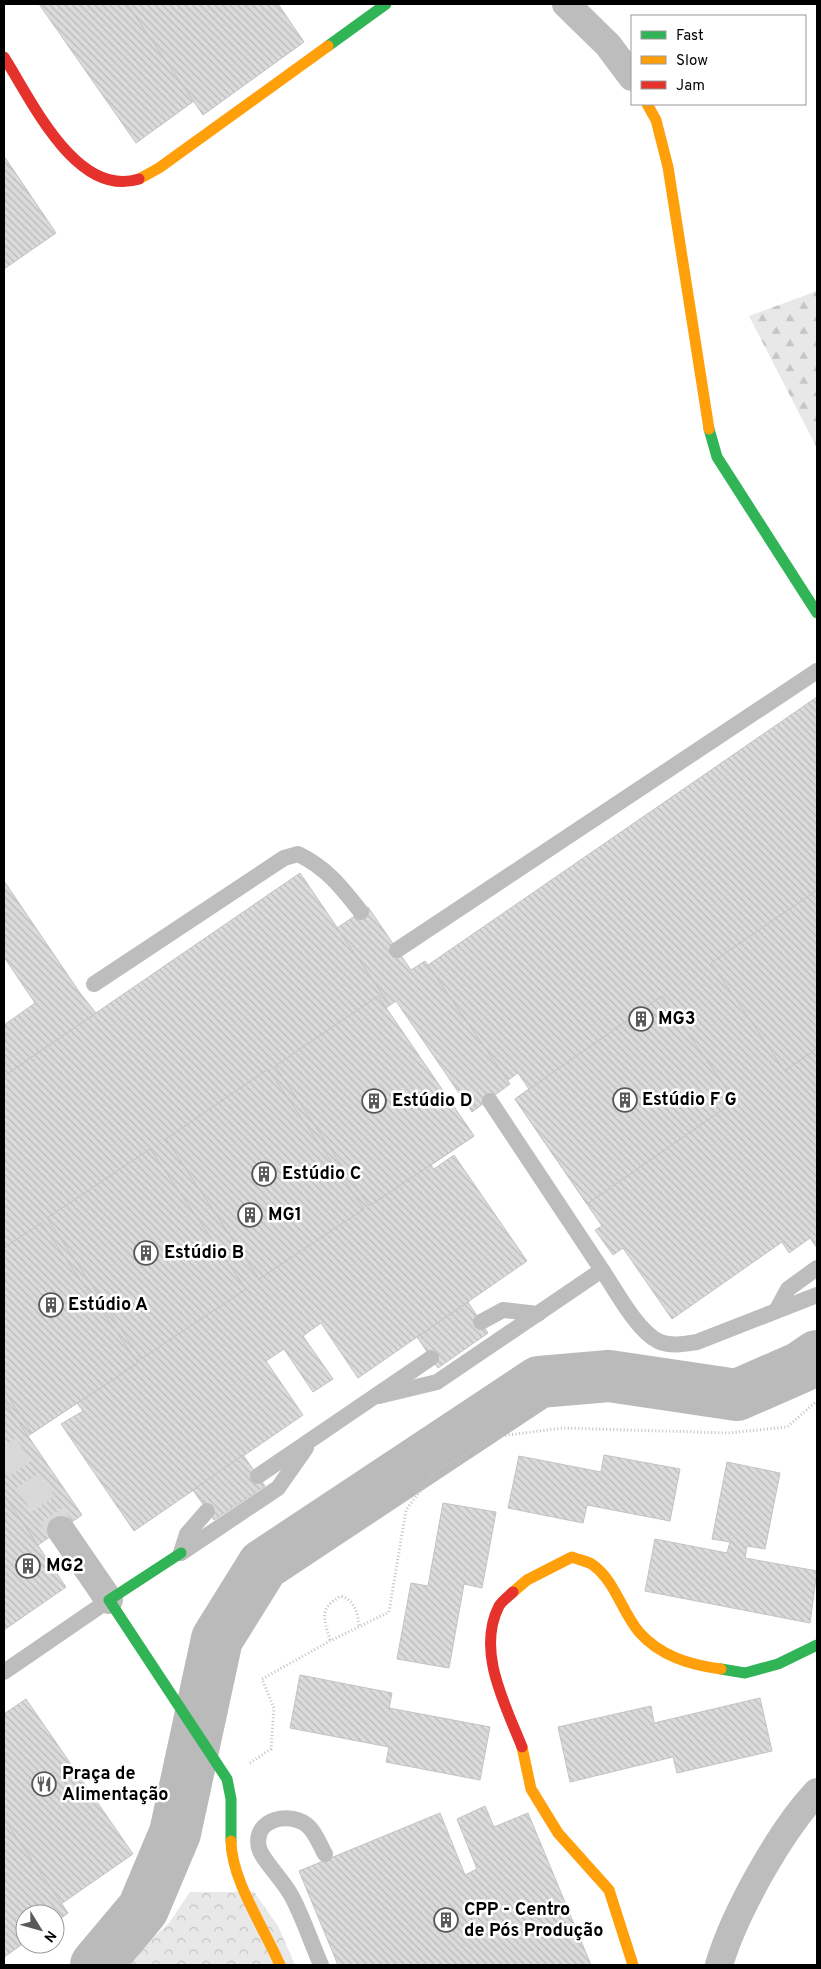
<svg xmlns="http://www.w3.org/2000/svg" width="821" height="1969" font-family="Overpass,sans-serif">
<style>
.forest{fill:url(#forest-firs)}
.park{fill:url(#park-crowns)}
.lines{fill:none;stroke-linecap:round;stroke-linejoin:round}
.river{stroke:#bababa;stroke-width:52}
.building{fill:url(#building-back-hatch);stroke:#c3c3c3}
.street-tunnel{stroke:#d9d9d9;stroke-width:28;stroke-dasharray:28 14;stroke-linecap:butt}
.path{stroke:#c2c2c2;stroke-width:3;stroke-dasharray:1 2.5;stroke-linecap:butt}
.lane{stroke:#bdbdbd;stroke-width:16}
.street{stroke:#bdbdbd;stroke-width:28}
.fast{stroke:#30b455;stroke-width:11}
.slow{stroke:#ff9f0a;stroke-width:11}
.jam{stroke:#e5322d;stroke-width:11}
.labels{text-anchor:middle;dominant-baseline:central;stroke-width:5;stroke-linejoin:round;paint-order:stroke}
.poi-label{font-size:18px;font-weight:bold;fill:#000;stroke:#fff;text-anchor:start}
</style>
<defs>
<pattern id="forest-firs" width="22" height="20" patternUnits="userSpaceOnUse" patternTransform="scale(1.25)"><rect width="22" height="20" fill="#e8e8e8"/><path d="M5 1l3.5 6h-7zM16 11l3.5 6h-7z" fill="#c5c5c5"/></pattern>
<pattern id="park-crowns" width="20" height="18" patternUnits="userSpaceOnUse" patternTransform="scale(1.25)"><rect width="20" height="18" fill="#e8e8e8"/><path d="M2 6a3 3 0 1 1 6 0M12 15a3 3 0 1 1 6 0" fill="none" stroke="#c5c5c5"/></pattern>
<pattern id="building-back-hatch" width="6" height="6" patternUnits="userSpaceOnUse" patternTransform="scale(1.25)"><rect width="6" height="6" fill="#dbdbdb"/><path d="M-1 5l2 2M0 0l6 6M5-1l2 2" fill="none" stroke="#bababa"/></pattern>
</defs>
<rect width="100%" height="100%" fill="#fff"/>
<path class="forest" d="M817 291V448L749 316Z"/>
<path class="park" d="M190 1892H254L278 1926 295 1965H123L169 1923Z"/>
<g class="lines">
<path class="river" d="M96 1965 143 1909 175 1833 217 1639 263 1565 539 1382 609 1376 737 1395 801 1367 817 1356"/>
</g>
<g class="building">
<path d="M39 4H127L194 101 136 143Z"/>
<path d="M127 4H278L304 42 203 115Z"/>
<path d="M4 156 56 233 4 269Z"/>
<path d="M817 697V1248L810 1238 789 1253 782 1242 672 1319 623 1248 613 1255 595 1230 602 1226 515 1099 529 1089 518 1073 507 1081 428 965Z"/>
<path d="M300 873 390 1005 386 1008 474 1136 431 1165 434 1169 454 1155 527 1261 358 1378 321 1323 303 1336 333 1379 313 1392 284 1349 266 1361 303 1415 134 1531 61 1424 83 1411 77 1403 28 1436 4 1401V1076Z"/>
<path d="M4 881 80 993 96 1013 4 1076V1025L35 1003 4 957Z"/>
<path d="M817 890V1048L785 1071 711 963Z"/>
<path d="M368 907 411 970 425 961 510 1084 472 1112 396 1001 390 1005 337 928Z"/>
<path d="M378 996 474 1136 369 1206 275 1066Z"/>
<path d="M662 996 735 1101 587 1204 515 1099Z"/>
<path d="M268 1069 364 1209 259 1279 166 1139Z"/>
<path d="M150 1149 246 1289 141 1359 47 1218Z"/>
<path d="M41 1223 138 1363 32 1433 4 1390V1248Z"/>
<path d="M468 1302 488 1333 438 1368 417 1337Z"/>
<path d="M4 1401 82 1515 38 1545 4 1495Z"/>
<path d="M243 1455 265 1486 214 1520 193 1490Z"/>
<path d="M604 1455 680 1469 670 1521 587 1505 583 1523 508 1508 519 1456 601 1472Z"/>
<path d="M727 1462 780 1473 765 1549 747 1546 745 1558 817 1571 810 1623 645 1591 655 1539 727 1553 730 1542 712 1539Z"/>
<path d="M4 1495 66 1587 4 1630Z"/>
<path d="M443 1503 496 1512 482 1588 464 1584 449 1668 397 1659 411 1583 428 1586Z"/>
<path d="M300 1675 392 1693 389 1708 490 1727 480 1780 386 1762 389 1747 290 1728Z"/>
<path d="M760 1698 772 1751 677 1773 673 1757 570 1782 558 1727 651 1706 654 1723Z"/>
<path d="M26 1699 133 1854 61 1904 68 1913 55 1922V1914H25V1942L4 1957V1714Z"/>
<path d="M485 1806 494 1827 528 1813 591 1965H338L299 1871 440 1813 465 1875 477 1869 457 1819Z"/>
<path d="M4 1819 68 1913 55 1922V1914H25V1942L4 1957Z"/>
</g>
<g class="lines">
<path class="street-tunnel" d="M4 1446 61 1530"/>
<g class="path">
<path d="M330 1640C324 1618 318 1609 341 1596 355 1601 358 1613 359 1627"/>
<path d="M250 1763 271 1749 274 1708 262 1679 330 1641 389 1612 406 1510 436 1470 500 1436 563 1428 729 1433 787 1427 817 1401"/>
</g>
<g class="lane">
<path d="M397 950 817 671"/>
<path d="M94 984 284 858 298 854C327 868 342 888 361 912"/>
<path d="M490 1101 602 1270"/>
<path d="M776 1311 788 1289 817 1268"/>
<path d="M481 1322 503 1310 538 1314"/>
<path d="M379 1396 437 1382 602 1270C615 1289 637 1331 658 1341 671 1347 685 1344 697 1342L817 1295"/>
<path d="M258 1476 431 1358"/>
<path d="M181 1553 278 1488 306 1448"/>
<path d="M181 1553 187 1534 207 1511"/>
<path d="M4 1672 109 1600"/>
<path d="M321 1965C311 1942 303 1917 291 1895 284 1881 262 1860 259 1848 252 1818 292 1810 309 1827 316 1834 320 1845 325 1854"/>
</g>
<g class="street">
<path d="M566 4 608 45 632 77"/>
<path d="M61 1530 109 1600"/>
<path d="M719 1965C734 1914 780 1831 817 1792"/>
</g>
<g class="fast">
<path d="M328 46 386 4"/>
<path d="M709 429 717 457 817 613"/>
<path d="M181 1553 109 1600 227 1779 231 1799V1841"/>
<path d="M721 1669 745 1673 778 1664 817 1645"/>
</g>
<g class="slow">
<path d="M647 104 656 120 668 167 709 429"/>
<path d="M139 179 159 168 328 46"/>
<path d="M513 1592 527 1580 572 1557C579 1560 588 1561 593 1565 615 1581 622 1612 639 1632 660 1656 690 1665 721 1669"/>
<path d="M522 1747 531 1789 558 1833 609 1890 633 1965"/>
<path d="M231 1841C231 1879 264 1928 280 1965"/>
</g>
<g class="jam">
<path d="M4 57C31 99 76 199 139 179"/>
<path d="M513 1592C509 1596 502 1601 499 1606 476 1651 505 1704 522 1747"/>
</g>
</g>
<defs>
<g id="building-ring" transform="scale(1.25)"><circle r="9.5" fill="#fff" stroke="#595959" stroke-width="1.5"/><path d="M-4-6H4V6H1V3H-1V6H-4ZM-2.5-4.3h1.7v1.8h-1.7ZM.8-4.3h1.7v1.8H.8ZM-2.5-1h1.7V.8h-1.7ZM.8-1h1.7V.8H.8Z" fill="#595959"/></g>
<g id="restaurant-ring" transform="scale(1.25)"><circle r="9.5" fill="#fff" stroke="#595959" stroke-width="1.5"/><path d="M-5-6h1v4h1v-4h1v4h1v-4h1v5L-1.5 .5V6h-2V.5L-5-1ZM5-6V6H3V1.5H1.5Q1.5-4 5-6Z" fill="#595959"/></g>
</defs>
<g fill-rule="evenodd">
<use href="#building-ring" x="641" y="1019"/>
<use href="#building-ring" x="625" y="1100"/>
<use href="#building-ring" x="374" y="1101"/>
<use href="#building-ring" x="264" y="1174"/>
<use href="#building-ring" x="250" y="1215"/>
<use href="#building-ring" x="146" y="1253"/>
<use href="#building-ring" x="51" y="1305"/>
<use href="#building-ring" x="28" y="1566"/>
<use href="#restaurant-ring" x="44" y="1784"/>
<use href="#building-ring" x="446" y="1920"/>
</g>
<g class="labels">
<g class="poi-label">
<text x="658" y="1019">MG3</text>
<text x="642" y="1100">Estúdio F G</text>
<text x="392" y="1101">Estúdio D</text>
<text x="282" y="1174">Estúdio C</text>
<text x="268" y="1215">MG1</text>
<text x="164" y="1253">Estúdio B</text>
<text x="68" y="1305">Estúdio A</text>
<text x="46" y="1566">MG2</text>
<text x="62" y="1774">Praça de<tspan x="62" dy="21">Alimentação</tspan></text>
<text x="464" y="1910">CPP - Centro<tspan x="464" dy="21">de Pós Produção</tspan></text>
</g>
</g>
<rect width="821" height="1969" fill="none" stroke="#000000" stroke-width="10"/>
<rect x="631" y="15" width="175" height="90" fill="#ffffff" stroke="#999999"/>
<rect x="641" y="31" width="25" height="8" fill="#30b455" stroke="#999999"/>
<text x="676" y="40" font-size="15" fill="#000000">Fast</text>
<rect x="641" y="56" width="25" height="8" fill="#ff9f0a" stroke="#999999"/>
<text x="676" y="65" font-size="15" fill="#000000">Slow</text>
<rect x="641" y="81" width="25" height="8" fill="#e5322d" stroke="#999999"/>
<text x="676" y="90" font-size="15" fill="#000000">Jam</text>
<g transform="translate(40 1929) rotate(127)"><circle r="24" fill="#ffffff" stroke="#999999"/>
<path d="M0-4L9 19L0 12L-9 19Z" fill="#595959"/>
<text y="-8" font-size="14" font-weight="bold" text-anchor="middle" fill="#000000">N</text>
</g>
</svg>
